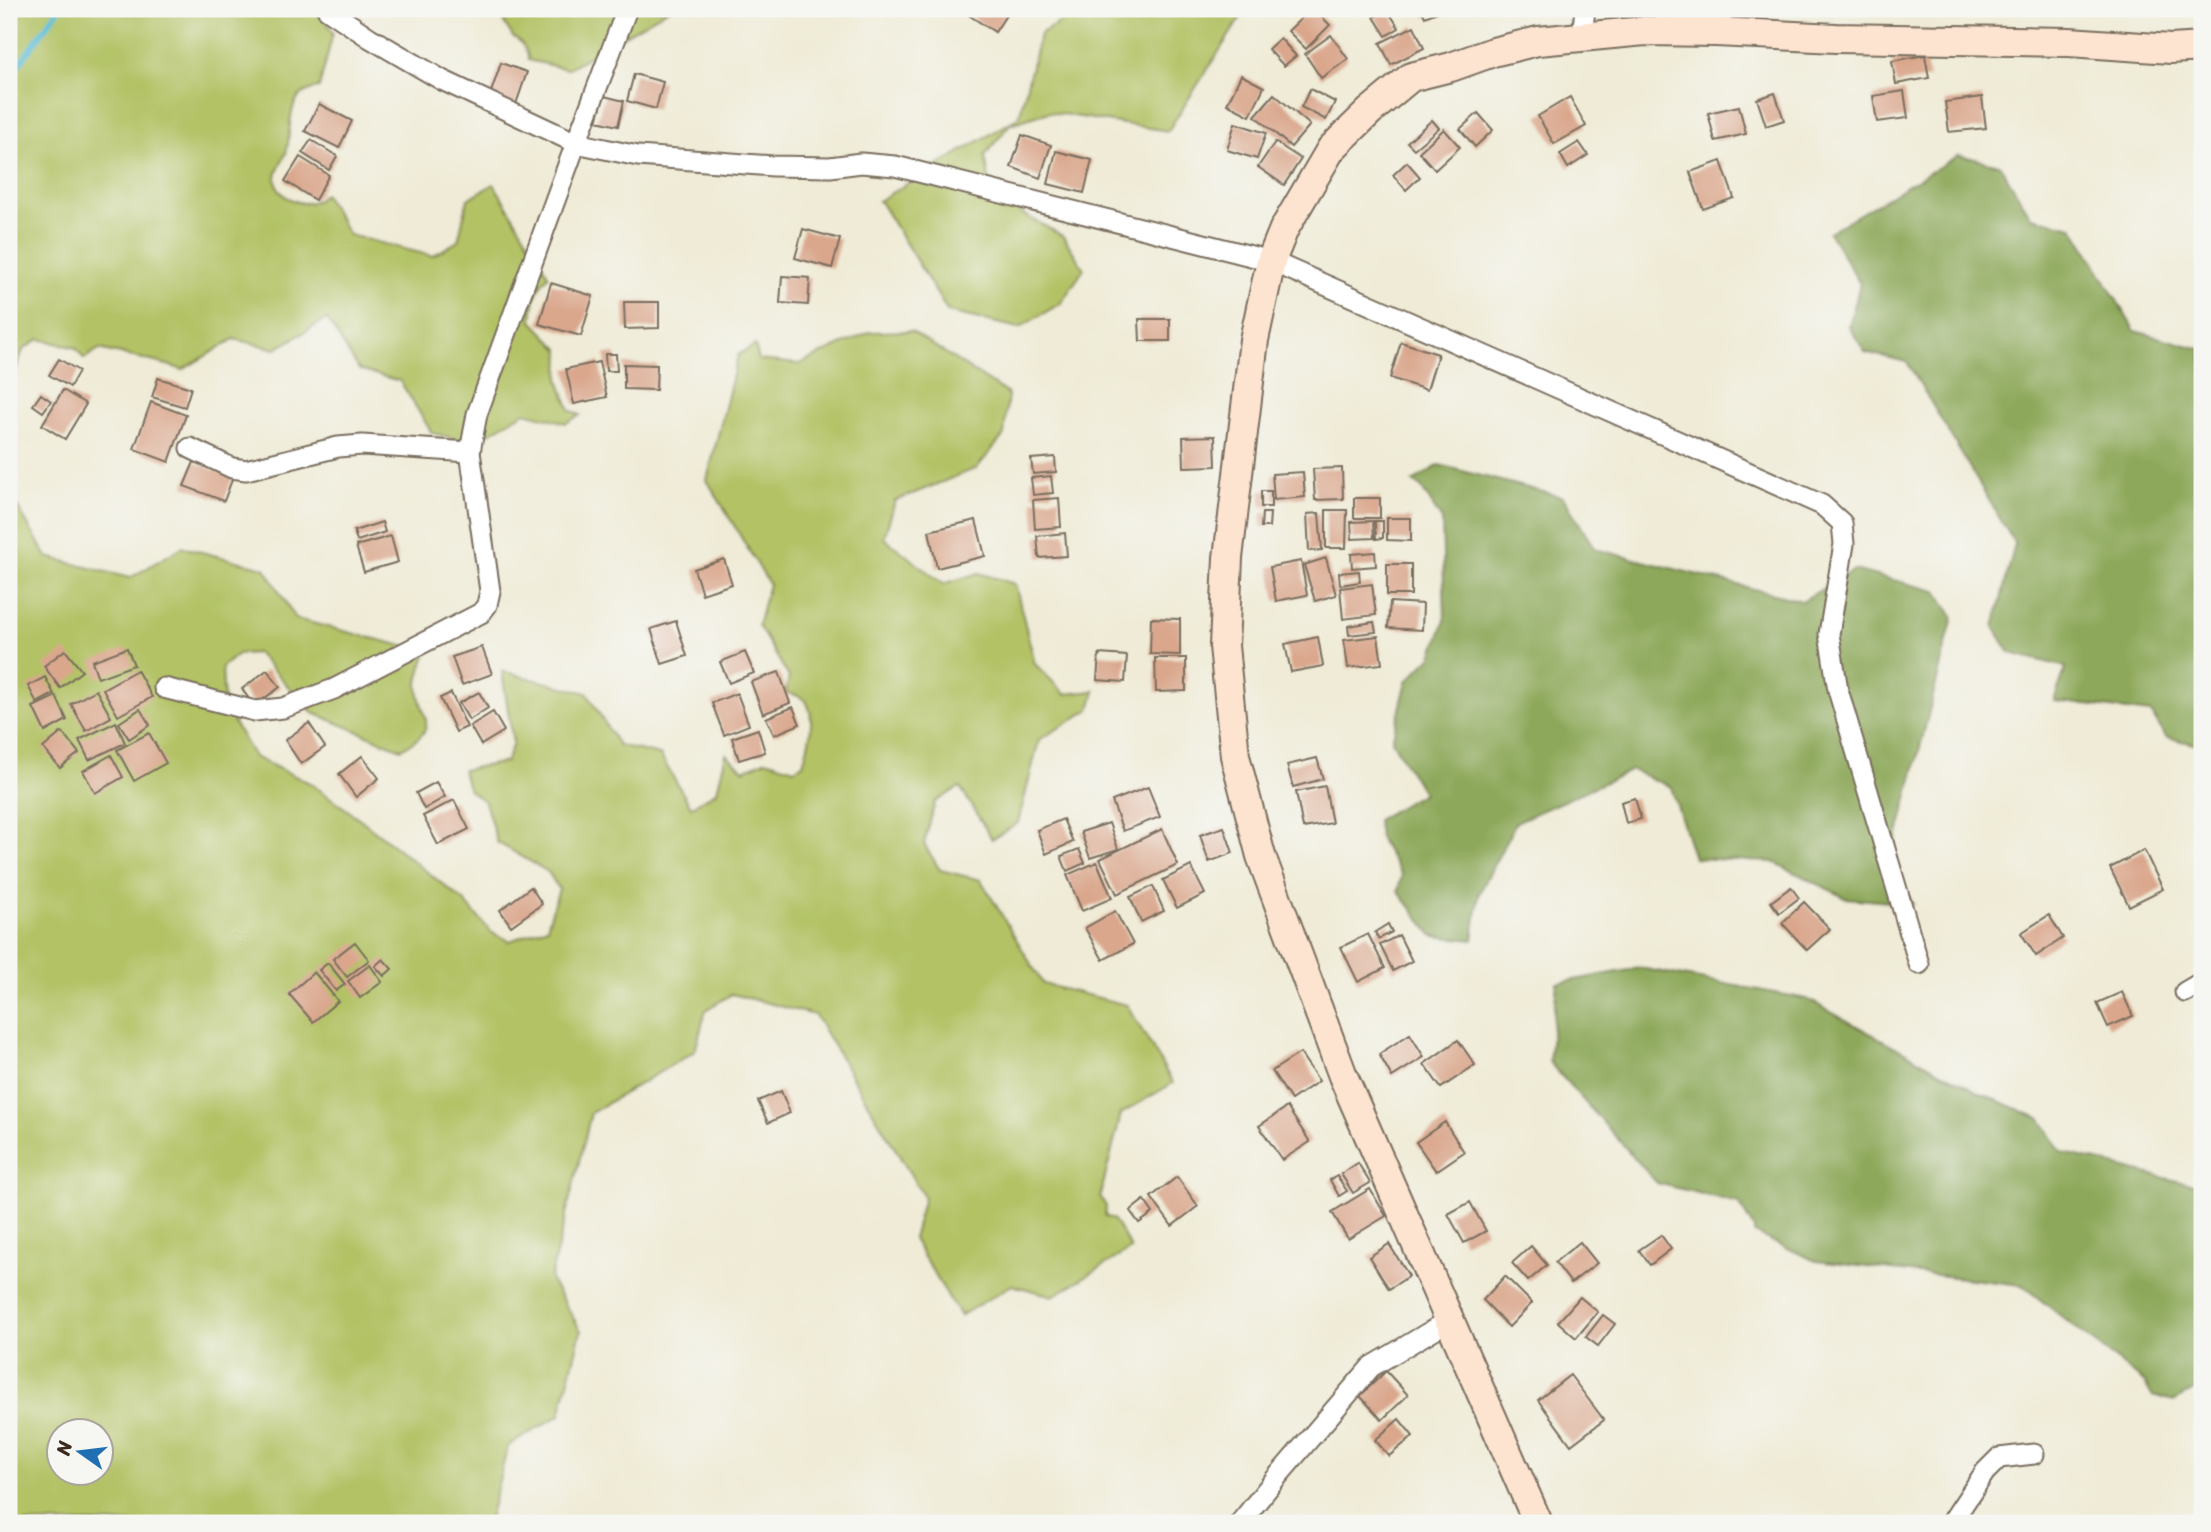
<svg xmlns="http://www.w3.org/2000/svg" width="2211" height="1532" font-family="Sriracha,sans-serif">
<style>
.green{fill:#b2c265;stroke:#767642;stroke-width:2;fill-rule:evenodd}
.forest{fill:#8da85a;stroke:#64693c;stroke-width:2}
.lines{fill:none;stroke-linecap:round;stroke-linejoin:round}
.stream{stroke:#58bcd6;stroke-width:6}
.building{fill:#daa78d}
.minor-casing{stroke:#7a6e5e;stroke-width:23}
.secondary-casing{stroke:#7a6e5e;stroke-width:32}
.minor{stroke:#fff;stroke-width:19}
.secondary{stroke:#fde4d1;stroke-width:28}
</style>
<rect width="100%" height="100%" fill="#f6f6f2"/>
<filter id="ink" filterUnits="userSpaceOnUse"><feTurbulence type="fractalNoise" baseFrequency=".0143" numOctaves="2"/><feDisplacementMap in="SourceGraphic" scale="14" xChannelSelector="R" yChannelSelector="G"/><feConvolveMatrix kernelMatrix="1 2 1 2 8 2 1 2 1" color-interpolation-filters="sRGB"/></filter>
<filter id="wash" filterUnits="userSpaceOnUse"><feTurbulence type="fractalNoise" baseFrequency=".00686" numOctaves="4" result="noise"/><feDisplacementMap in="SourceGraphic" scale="28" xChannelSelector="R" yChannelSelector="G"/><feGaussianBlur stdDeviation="1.57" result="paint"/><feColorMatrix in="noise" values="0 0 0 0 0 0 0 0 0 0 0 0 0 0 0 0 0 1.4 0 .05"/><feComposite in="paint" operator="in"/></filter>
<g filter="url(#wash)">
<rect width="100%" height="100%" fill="#efebd6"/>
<g class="green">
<path d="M9 9H319L333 33 319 88C283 92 293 129 286 153 283 161 276 170 276 178 276 198 301 207 316 201 319 200 321 196 324 194L349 235 432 256 458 241 468 199 494 184 549 276C535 288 533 303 532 321L560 350 559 380 570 410 580 415 566 423 525 412 473 443 432 433 400 381 359 370 327 319 276 349 234 339 182 370C176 365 114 353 99 349L84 359 76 348 39 339 23 350 9 390Z"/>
<path d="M496 9 509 13 519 9H669L567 69 528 60C529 52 520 39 513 37Z"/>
<path d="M1082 9H1252L1241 17 1168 131 1049 112 1010 124 985 155 992 197 1063 236 1084 269 1061 303 1019 328 948 312 881 203 878 201 1019 117 1040 34Z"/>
<path d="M911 331 1008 394 1004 435 977 468 895 501 884 538 943 584 979 573 1015 584 1035 664 1065 694 1095 691 1090 709 1039 740 1018 823 992 839 960 787 935 802 924 844 940 870 981 880 1043 984 1127 1005 1173 1083 1121 1114 1100 1197 1106 1206 1105 1216 1114 1220 1131 1249 1053 1296 1012 1285 960 1316 913 1239 924 1197 815 1015 732 994 706 1010 695 1051 591 1113 550 1279 581 1331 560 1415 508 1446 488 1523H9V493L47 557 130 578 182 547 265 568 296 619 427 652C424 662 418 675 418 685 418 717 445 727 401 749L313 713 257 653 238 654 222 667 224 706 254 757 310 783 360 819 464 901 492 933 510 941 547 927 559 889 548 872 497 842 485 802 469 790 462 770 506 762 513 743 502 671 587 693 618 745 660 755 691 807 717 791 726 754 744 770 766 760 794 769 803 764C808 748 819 710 802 698 798 695 790 694 786 692L789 677 758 625 769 584 707 480 738 355 755 345 759 360 799 364 870 332ZM60 1430H102V1472H60Z"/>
</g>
<g class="forest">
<path d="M1959 155 2000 165 2031 217 2073 227 2135 331 2202 349V746L2166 737 2151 713 2054 701 2066 667 2010 653 1994 627 2015 544 1907 362 1865 352 1849 326 1860 284 1829 232Z"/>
<path d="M1439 465 1563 497 1595 549 1802 601 1854 570 1937 591 1953 617 1890 866 1913 904 1846 898 1774 862 1694 858 1671 787 1632 770 1516 822 1479 894 1473 940 1433 936 1398 891 1402 875 1379 838 1377 820 1423 793 1392 741 1407 681 1432 656 1445 620 1442 520 1421 487 1413 482Z"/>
<path d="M1640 968 1807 999 1978 1092 2041 1119 2061 1152 2185 1183 2202 1185V1385L2175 1401 2152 1396 2145 1383 2022 1285 1816 1261 1754 1233V1229L1739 1203 1657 1183 1549 1062 1557 983Z"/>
</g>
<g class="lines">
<path class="stream" d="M9 78 59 9"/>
</g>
<g id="blocks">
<g class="building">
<path d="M970 9H1010L995 32 967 14Z"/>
<path d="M1311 9H1314L1330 25 1306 49 1288 31Z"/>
<path d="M1387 9 1399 28 1386 36 1374 17Z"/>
<path d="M1421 9H1444L1425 17Z"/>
<path d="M1414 26 1424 48 1391 65 1380 43Z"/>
<path d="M1331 35 1348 59 1321 78 1305 54Z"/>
<path d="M1280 38 1296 56 1284 66 1268 49Z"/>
<path d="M1925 55 1929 78 1896 84 1892 61Z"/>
<path d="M501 63 527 72 515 107 489 98Z"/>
<path d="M634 74 663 82 656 109 627 101Z"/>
<path d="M1241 75 1264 87 1250 116 1227 104Z"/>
<path d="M1310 89 1335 102 1326 120 1301 107Z"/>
<path d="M1904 91 1908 118 1877 122 1873 96Z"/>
<path d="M1775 93 1784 120 1766 126 1757 99Z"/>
<path d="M1274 94 1310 125 1291 147 1255 116Z"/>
<path d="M604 96 624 101 618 126 597 121Z"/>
<path d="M1570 97 1586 126 1554 144 1538 116Z"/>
<path d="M1982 97 1986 128 1949 132 1945 102Z"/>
<path d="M319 104 352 121 339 148 305 131Z"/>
<path d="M1739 106 1746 134 1715 141 1708 113Z"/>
<path d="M1478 113 1493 130 1475 147 1460 129Z"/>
<path d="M1432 120 1439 128 1414 149 1407 142Z"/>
<path d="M1235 123 1266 133 1257 159 1227 150Z"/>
<path d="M1444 129 1460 147 1435 170 1419 152Z"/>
<path d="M1022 135 1051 145 1040 178 1011 167Z"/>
<path d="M311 140 337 156 329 170 302 153Z"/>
<path d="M1275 142 1301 159 1284 185 1258 167Z"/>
<path d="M1579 142 1588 155 1568 168 1560 154Z"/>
<path d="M1056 151 1092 160 1084 193 1048 184Z"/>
<path d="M300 157 329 175 315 200 285 181Z"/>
<path d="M1721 161 1734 198 1703 209 1690 172Z"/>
<path d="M1407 162 1420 177 1406 190 1393 175Z"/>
<path d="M803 229 840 239 832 268 795 258Z"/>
<path d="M782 276 810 278 808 305 780 303Z"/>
<path d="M551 283 593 296 581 336 539 324Z"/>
<path d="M624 302H659V328L625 329Z"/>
<path d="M1139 319H1170V341H1140Z"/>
<path d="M1401 342 1438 354 1427 390 1390 378Z"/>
<path d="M605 354H616L617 371H606Z"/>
<path d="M59 359 79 371 70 387 49 375Z"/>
<path d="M599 362 607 397 574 404 566 369Z"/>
<path d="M624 364 657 365 656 390 624 389Z"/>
<path d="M158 378 191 388 185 407 152 397Z"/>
<path d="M63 390 86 404 65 439 42 425Z"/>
<path d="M41 394 51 401 43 412 33 405Z"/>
<path d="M151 402 186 415 169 462 134 449Z"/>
<path d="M1215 436 1216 466 1184 467 1183 437Z"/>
<path d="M1055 457 1056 472 1033 474 1031 459Z"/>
<path d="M194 462 233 477 224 501 184 486Z"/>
<path d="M1342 468 1343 499 1315 500 1313 469Z"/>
<path d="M1303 472 1305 497 1274 500 1272 474Z"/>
<path d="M1051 476 1053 493 1033 495 1031 478Z"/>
<rect x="1261" y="491" width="10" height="16"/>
<path d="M1059 498 1061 527 1035 529 1033 500Z"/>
<rect x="1354" y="498" width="26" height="20"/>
<path d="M1326 510H1347L1346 548H1326Z"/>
<path d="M1262 513H1270L1269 527H1261Z"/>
<path d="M1319 513 1322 550 1309 551 1307 514Z"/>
<path d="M1387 518H1411V541L1387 540Z"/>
<path d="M976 520 985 556 937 568 929 531Z"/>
<path d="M1373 521 1374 538 1352 539 1351 522Z"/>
<path d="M1375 521H1383V538L1376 539Z"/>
<path d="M382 522 385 532 357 541 354 531Z"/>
<path d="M1065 533 1067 556 1039 558 1037 536Z"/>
<path d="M391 536 398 562 364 572 356 546Z"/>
<path d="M1375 552 1376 566 1352 568 1351 554Z"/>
<path d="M1326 558 1336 595 1315 601 1304 565Z"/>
<path d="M724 559 732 584 702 594 694 569Z"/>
<path d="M1301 561 1307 595 1276 601 1270 567Z"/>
<rect x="1387" y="564" width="24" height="31"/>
<path d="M1359 571 1360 582 1340 585 1339 573Z"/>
<path d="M1372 584 1376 615 1343 619 1340 588Z"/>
<path d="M1390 602 1423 604 1422 630 1388 628Z"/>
<path d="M1151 618 1180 619V655L1150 654Z"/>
<path d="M676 621 687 656 662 664 651 629Z"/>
<path d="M1374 622 1376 632 1349 635 1348 626Z"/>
<path d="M1378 636 1382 664 1348 668 1344 640Z"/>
<path d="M1318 637 1323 666 1291 672 1285 644Z"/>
<path d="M482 647 492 674 462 685 452 657Z"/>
<path d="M127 648 134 665 98 678 92 661Z"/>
<path d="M65 650 82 671 60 688 44 666Z"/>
<path d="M745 652 754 673 729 683 720 662Z"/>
<path d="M1099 654 1127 656 1125 682 1097 680Z"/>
<path d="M1155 658H1186V691L1156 692Z"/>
<path d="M137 670 152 697 118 716 103 689Z"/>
<path d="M267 670 280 687 254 706 242 689Z"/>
<path d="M779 672 790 703 763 714 751 682Z"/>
<path d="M45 677 54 694 37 703 28 686Z"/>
<path d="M96 690 111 717 86 731 71 704Z"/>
<path d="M479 692 488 708 469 720 459 703Z"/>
<path d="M451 693 467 727 456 732 440 698Z"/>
<path d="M737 693 749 725 724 735 712 703Z"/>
<path d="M56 696 67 720 45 732 33 707Z"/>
<path d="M793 707 800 724 774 735 766 718Z"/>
<path d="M140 709 150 725 129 739 119 723Z"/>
<path d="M493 712 504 731 481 745 470 726Z"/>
<path d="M116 722 125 743 89 760 79 740Z"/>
<path d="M309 723 325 747 301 764 285 740Z"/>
<path d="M758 729 765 752 739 760 732 738Z"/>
<path d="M62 732 79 753 60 768 43 748Z"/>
<path d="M149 733 166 763 134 781 117 750Z"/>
<path d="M111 755 123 777 95 793 83 771Z"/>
<path d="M362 756 379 778 356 797 339 774Z"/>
<path d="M1317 758 1323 779 1293 787 1287 765Z"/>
<path d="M436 782 445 797 424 809 416 793Z"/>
<path d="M1325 786 1332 823 1303 828 1296 792Z"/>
<path d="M1148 787 1160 817 1123 831 1112 801Z"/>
<path d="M1635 798 1641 819 1626 823 1621 802Z"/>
<path d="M454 800 469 829 438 845 423 816Z"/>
<path d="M1063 819 1073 842 1046 854 1037 830Z"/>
<path d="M1109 823 1118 849 1090 858 1081 832Z"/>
<path d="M1224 827 1233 853 1209 862 1200 835Z"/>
<path d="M1162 829 1178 865 1117 894 1100 859Z"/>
<path d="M1079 849 1085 863 1067 871 1061 856Z"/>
<path d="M2144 850 2163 889 2129 906 2110 868Z"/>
<path d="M1097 862 1112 898 1082 911 1067 875Z"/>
<path d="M1191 866 1205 894 1177 908 1163 880Z"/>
<path d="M1153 886 1164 911 1141 922 1130 897Z"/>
<path d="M531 887 542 904 511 926 500 910Z"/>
<path d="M1791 887 1799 898 1779 913 1771 902Z"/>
<path d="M1804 902 1830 929 1807 950 1782 923Z"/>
<path d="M1115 911 1133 944 1103 960 1085 928Z"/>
<path d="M2049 915 2063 938 2036 956 2021 933Z"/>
<path d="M1388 924 1392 932 1379 939 1375 932Z"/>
<path d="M1368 934 1385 968 1358 982 1341 947Z"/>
<path d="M1399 935 1412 961 1393 971 1380 945Z"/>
<path d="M355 942 369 960 347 977 333 959Z"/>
<path d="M383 959 392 969 384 976 375 966Z"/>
<path d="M328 963 345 984 336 991 319 970Z"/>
<path d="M370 965 382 982 360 998 348 981Z"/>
<path d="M314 972 338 1001 313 1022 289 994Z"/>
<path d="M2122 992 2133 1016 2108 1027 2097 1003Z"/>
<path d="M1410 1034 1424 1057 1392 1077 1379 1054Z"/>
<path d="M1458 1040 1475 1065 1441 1088 1424 1064Z"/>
<path d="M1300 1053 1319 1081 1291 1100 1272 1071Z"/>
<path d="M781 1091 790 1113 768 1123 758 1101Z"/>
<path d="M1287 1107 1310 1142 1282 1160 1259 1126Z"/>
<path d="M1445 1122 1464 1152 1436 1171 1416 1142Z"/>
<path d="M1358 1163 1370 1183 1353 1193 1341 1174Z"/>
<path d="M1337 1176 1347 1191 1339 1196 1330 1180Z"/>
<path d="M1177 1177 1198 1206 1172 1226 1151 1197Z"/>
<path d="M1370 1189 1386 1216 1348 1239 1332 1212Z"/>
<path d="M1144 1200 1153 1213 1139 1223 1130 1211Z"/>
<path d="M1470 1202 1486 1231 1464 1243 1448 1214Z"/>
<path d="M1661 1235 1671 1249 1650 1265 1639 1250Z"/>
<path d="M1580 1242 1597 1263 1571 1283 1555 1262Z"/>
<path d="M1389 1244 1409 1276 1389 1289 1369 1257Z"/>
<path d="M1531 1246 1547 1265 1528 1281 1512 1263Z"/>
<path d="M1505 1276 1532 1303 1509 1327 1483 1300Z"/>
<path d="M1580 1297 1598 1312 1576 1338 1558 1322Z"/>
<path d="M1603 1315 1615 1324 1598 1346 1586 1337Z"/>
<path d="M1386 1371 1408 1395 1382 1420 1360 1396Z"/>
<path d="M1570 1375 1604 1420 1571 1445 1538 1400Z"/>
<path d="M1399 1419 1413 1436 1389 1456 1375 1440Z"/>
</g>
</g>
</g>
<g filter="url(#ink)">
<use href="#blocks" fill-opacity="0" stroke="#7a6e5e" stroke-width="2"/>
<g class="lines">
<g class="minor-casing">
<g id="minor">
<path d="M327 9 370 38 442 80 576 143 638 156 773 166 830 167 861 163 895 166 1271 261 1822 505 1842 523 1844 544 1829 634 1838 690 1919 964"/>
<path d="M1582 37 1585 9"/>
<path d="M190 448 232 468 246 470 338 447 362 445 470 452 477 414 576 143 627 9"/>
<path d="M164 688 255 711 283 708 334 689 481 613 487 605 490 591 470 452"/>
<path d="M2185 992 2202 982"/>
<path d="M1240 1523 1276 1478 1371 1367 1448 1321"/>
<path d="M1951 1523 1985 1472 1999 1458 2034 1454"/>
</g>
</g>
<g class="secondary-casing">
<path id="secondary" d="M1538 1523 1343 1076 1261 856 1235 756 1224 646 1228 558 1254 340 1271 261 1284 229 1331 149 1370 111 1411 77 1451 67 1493 52 1538 41 1645 31 1716 32 1836 38 2069 42 2171 49 2202 47"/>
</g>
<use href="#minor" class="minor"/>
<use href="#secondary" class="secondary"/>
</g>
</g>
<rect width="2211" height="1532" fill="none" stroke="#f6f6f2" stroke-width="35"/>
<g transform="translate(80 1452) rotate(284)"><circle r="33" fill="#f6f6f2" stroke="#aba49d" stroke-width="2"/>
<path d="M0-5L12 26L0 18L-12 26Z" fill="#1f6fb2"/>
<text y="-10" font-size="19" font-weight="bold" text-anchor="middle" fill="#3b2a1e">N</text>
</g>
</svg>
